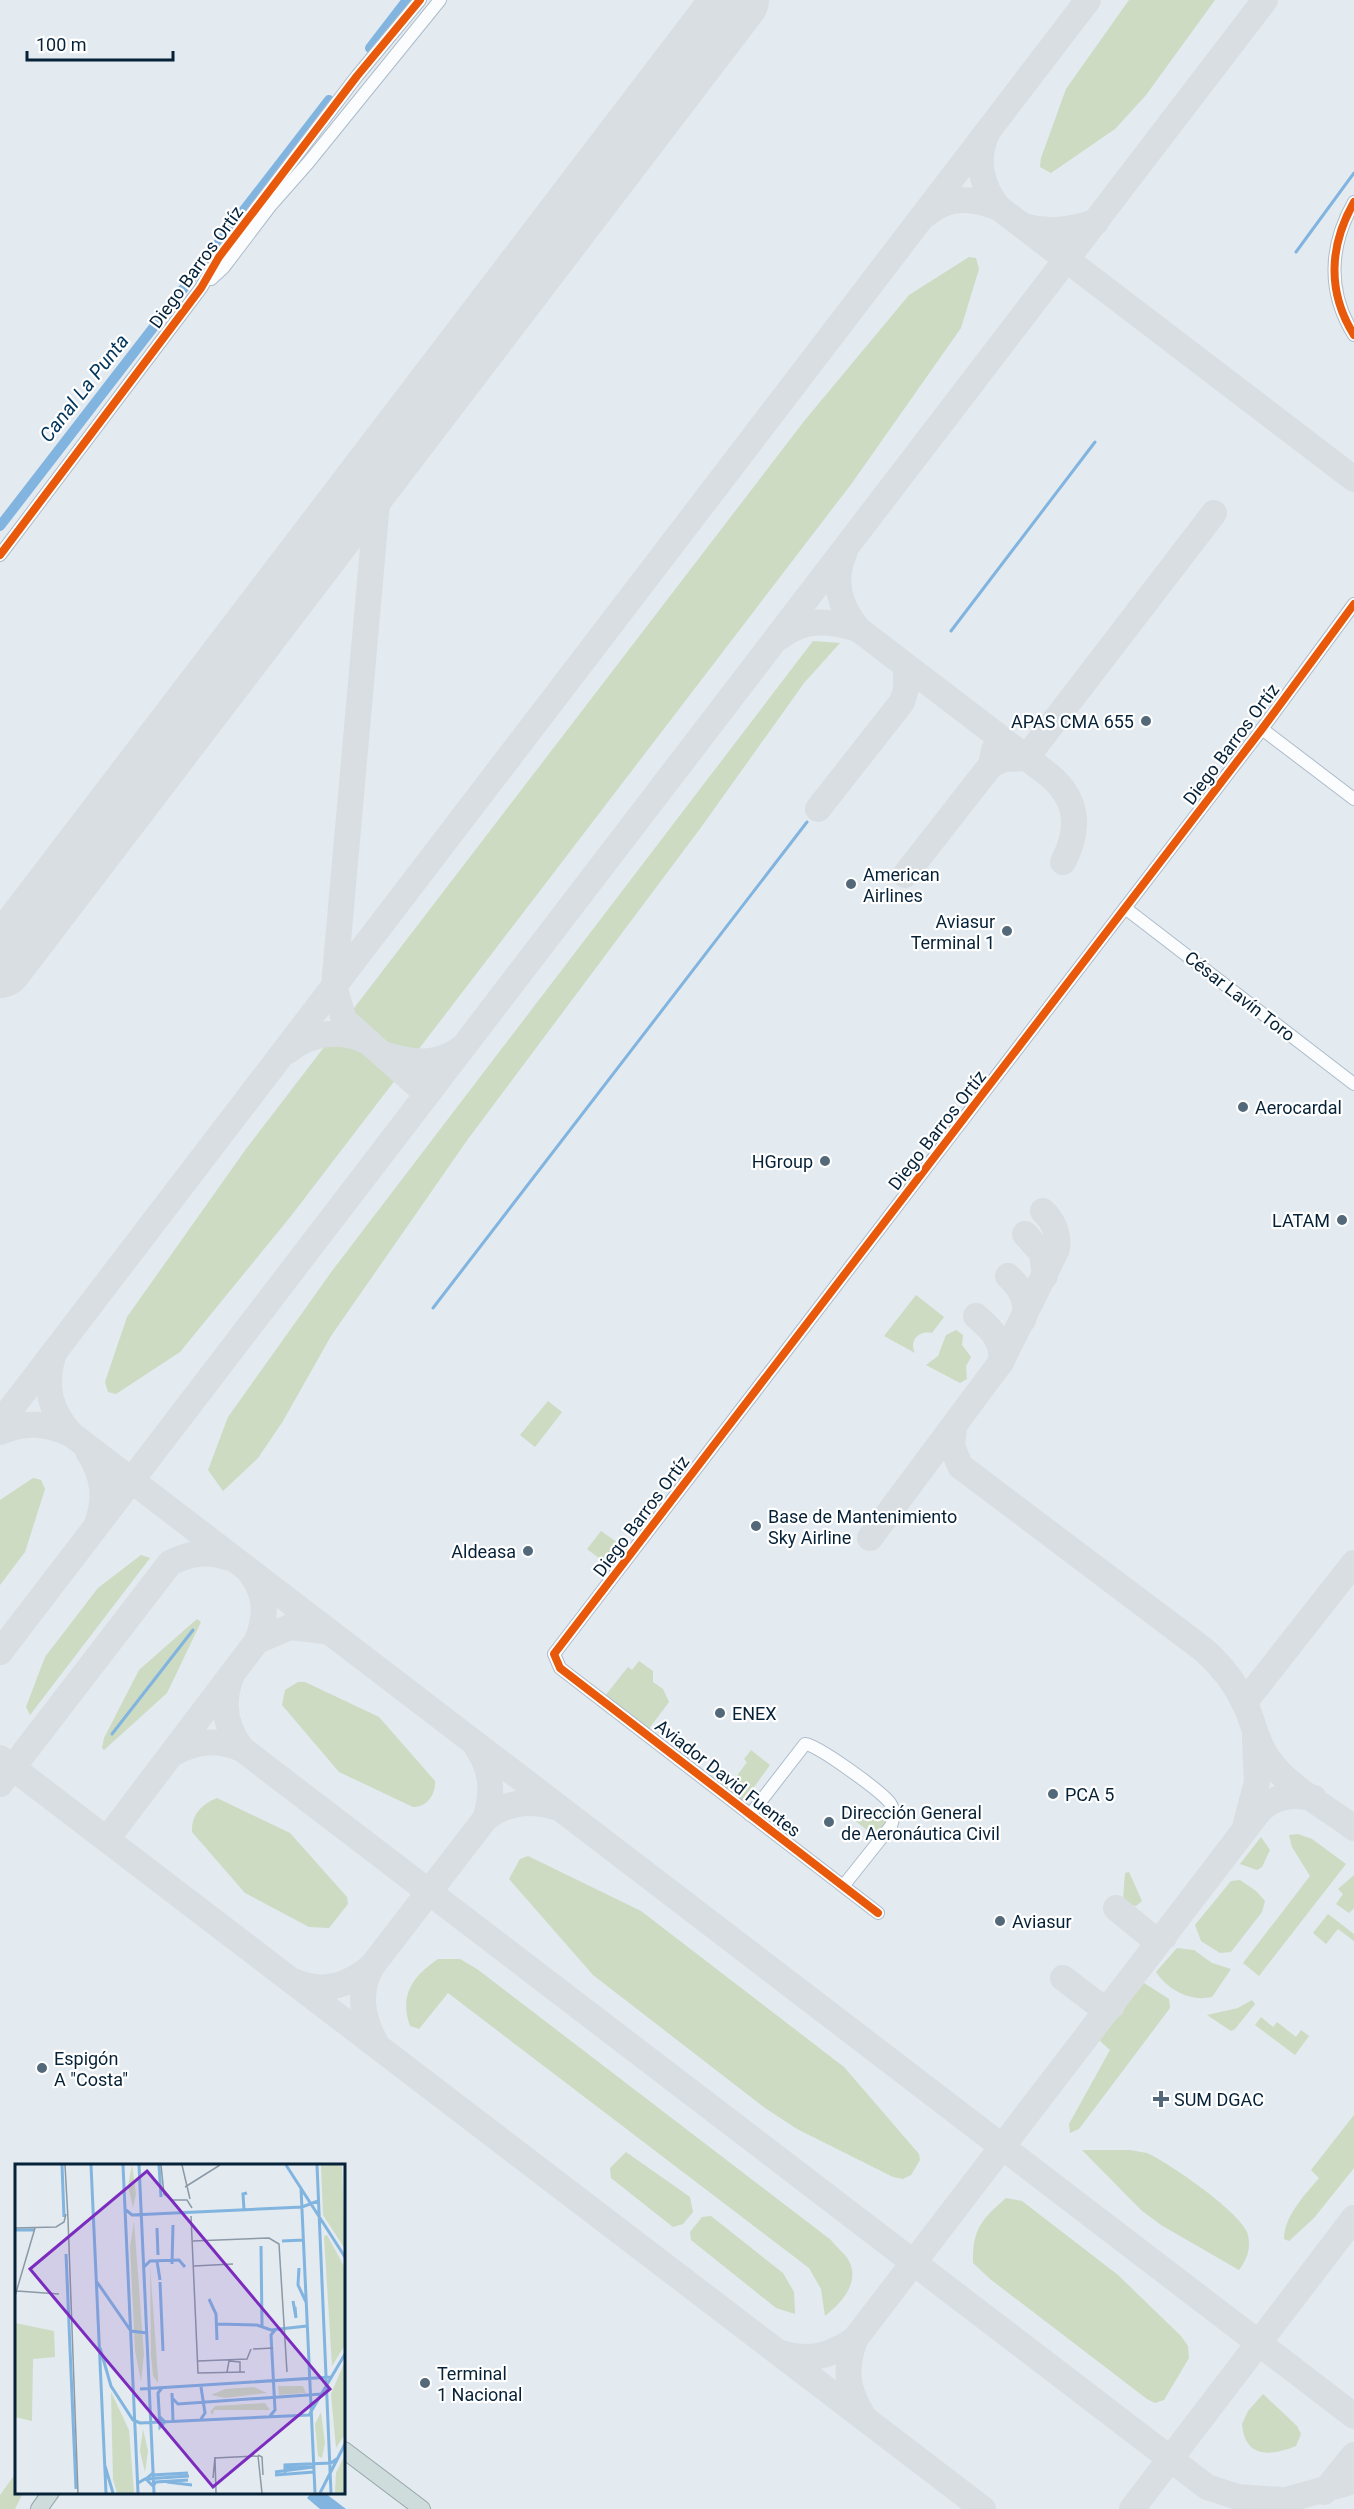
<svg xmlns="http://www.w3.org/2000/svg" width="1354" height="2509" font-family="Roboto,sans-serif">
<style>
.green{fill:#ccdbc2}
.water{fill:#82b4e0}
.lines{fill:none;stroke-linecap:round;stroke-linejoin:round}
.stream{stroke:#82b4e0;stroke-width:3}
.canal{stroke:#82b4e0;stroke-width:10}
.taxiway{stroke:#d9dee2;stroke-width:26}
.runway{stroke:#d9dee2;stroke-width:66}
.minor-casing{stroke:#adbcca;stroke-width:14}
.highway-casing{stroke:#95a7ab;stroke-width:18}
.minor{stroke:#fbfcfd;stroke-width:12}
.highway{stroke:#cedcdc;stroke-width:16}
.cycleway-casing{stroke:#fff;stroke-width:11}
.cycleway{stroke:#e8590c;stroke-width:8}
.poi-dot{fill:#536878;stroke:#fff;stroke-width:2}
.labels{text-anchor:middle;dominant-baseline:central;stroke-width:4.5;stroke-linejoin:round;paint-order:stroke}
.street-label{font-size:18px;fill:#062238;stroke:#fff}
.poi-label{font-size:18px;fill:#062238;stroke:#fff;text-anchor:start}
.water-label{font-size:20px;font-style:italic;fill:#00355c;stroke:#fff}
.inset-river{fill:none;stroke:#82b4e0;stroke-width:3}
.inset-road{fill:none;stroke:#8b9aa6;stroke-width:1.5}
.view{fill:#7b2cbf;fill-opacity:0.15;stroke:#7b2cbf;stroke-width:3}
.inset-edge{fill:none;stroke:#062238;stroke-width:3}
</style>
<rect width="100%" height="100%" fill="#e3eaf0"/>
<g class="green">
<path d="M1129 0H1215L1146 95 1115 129 1051 173 1040 167 1041 158 1066 89Z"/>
<path d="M969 257 976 258 979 269 961 328 852 483 291 1216 180 1352 116 1394 108 1392 105 1382 127 1317 246 1149 805 420 909 295Z"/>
<path d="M813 641 840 643 804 683 702 826 468 1139 331 1336 283 1421 258 1458 223 1491 208 1470 228 1417 332 1271Z"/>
<path d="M916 1295 944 1317 932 1333C918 1330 909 1341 915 1353L884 1336Z"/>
<path d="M956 1330 963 1335 962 1345 971 1357 966 1366 967 1379 960 1383 926 1365 938 1356 946 1335Z"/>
<path d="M548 1401 562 1412 535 1447 520 1435Z"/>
<path d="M33 1478 41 1480 45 1489 25 1552 0 1585V1500Z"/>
<path d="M601 1531 618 1543 604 1562 587 1549Z"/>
<path d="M141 1555 150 1558 30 1715 26 1707 45 1657 98 1588Z"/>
<path d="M197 1619 201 1622 167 1693 104 1750 102 1748 104 1738 139 1670Z"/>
<path d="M639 1661 653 1671V1682L663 1689 669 1702 648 1730 605 1696 628 1667 632 1670Z"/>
<path d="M298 1682H305L379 1717 435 1781C436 1795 426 1807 413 1807L339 1772 282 1705 285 1690Z"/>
<path d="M751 1750 770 1765 744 1801 721 1785 720 1781 729 1787 747 1762 744 1759Z"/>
<path d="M217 1798 290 1833 347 1897 348 1904 329 1928 309 1927 245 1893 192 1832C191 1815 202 1804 217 1798Z"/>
<path d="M873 1809 888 1820 875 1836 845 1813Z"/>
<path d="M1298 1834 1312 1839 1346 1864 1259 1976 1243 1963 1310 1876 1292 1847 1289 1835Z"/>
<path d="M1261 1837 1270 1850 1262 1867 1257 1870 1240 1864Z"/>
<path d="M528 1856 641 1911 844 2067 919 2154 920 2160 911 2175 903 2179 893 2177 797 2129 765 2108 593 1975 509 1879 520 1859Z"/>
<path d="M1129 1872 1142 1901 1136 1906 1130 1905 1123 1899 1125 1873Z"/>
<path d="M1354 1875V1908L1349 1913 1336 1904 1343 1894 1338 1889Z"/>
<path d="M1240 1880 1256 1891 1265 1901 1262 1912 1231 1952 1220 1953 1201 1941 1195 1925 1231 1881Z"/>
<path d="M1328 1914 1354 1934V1941L1338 1929 1326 1944 1313 1933Z"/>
<path d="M1177 1948 1194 1950 1212 1963 1231 1969 1212 1997C1191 2002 1168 1990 1156 1972Z"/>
<path d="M438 1959H460L477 1969 831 2240C836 2247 847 2255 850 2263 859 2285 840 2304 825 2316L821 2289 809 2268 448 1993 419 2029 410 2026C399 1995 413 1976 438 1959Z"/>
<path d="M1144 1983 1169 1999 1170 2008 1079 2129 1070 2133 1069 2124 1110 2050 1099 2040Z"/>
<path d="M1252 2000 1255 2004 1235 2029 1231 2031 1207 2015 1238 2008Z"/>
<path d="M1261 2017 1273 2027 1277 2022 1296 2037 1301 2030 1309 2036 1295 2055 1255 2025Z"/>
<path d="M1354 2115V2168L1314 2218 1289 2241 1284 2239C1284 2216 1305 2195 1319 2178L1311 2170Z"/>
<path d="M1082 2150H1130L1147 2153C1169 2163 1242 2213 1248 2235 1251 2249 1247 2259 1239 2270L1161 2225 1141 2210Z"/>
<path d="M626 2152 690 2197 693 2212 683 2224 673 2227 611 2178 610 2168Z"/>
<path d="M1006 2198 1022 2201 1118 2275 1181 2336 1188 2346 1189 2358 1164 2400 1155 2403 1147 2399 990 2279 973 2263C972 2230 981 2220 1006 2198Z"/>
<path d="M711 2216 783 2273 794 2292 795 2314 776 2308 691 2240 690 2232 702 2217Z"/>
<path d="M1263 2394 1297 2426 1301 2434 1296 2446C1271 2456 1245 2459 1242 2424L1248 2411Z"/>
<path d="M16 2473V2492L23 2493 15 2509H0V2495Z"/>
</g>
<path class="water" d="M311 2493H325L346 2509H320L307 2498Z"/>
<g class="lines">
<g class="stream">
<path d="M1296 252 1354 173"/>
<path d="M951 631 1095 442"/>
<path d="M433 1308 807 822"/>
<path d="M112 1734 193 1630"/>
</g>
<g class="canal">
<path d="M370 48 407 0"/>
<path d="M0 526 329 100"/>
</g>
<g class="taxiway">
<path d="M986 136C975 160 982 188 999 208L1354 479"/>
<path d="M927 214C949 195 974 198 999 208"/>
<path d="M1023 226C1049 233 1071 230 1096 222"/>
<path d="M380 469 334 986 344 1020 427 1094"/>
<path d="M844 554C832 581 840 607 858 629"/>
<path d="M780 637C804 618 830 620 858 629L1049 775C1079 800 1080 830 1063 862"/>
<path d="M991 765 1004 759 1026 758 1214 513"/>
<path d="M818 809 902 702 906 689V667"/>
<path d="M905 875 991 765 994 750"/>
<path d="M0 970 28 928"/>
<path d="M288 1051C311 1032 340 1029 366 1041"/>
<path d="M386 1055C413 1063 436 1066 460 1049"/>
<path d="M1025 1234 1042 1253 1045 1276"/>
<path d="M1008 1276C1021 1288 1029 1302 1023 1320"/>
<path d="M976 1316C992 1330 1003 1340 1001 1362"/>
<path d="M53 1356C44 1387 50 1411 71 1434L1354 2416"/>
<path d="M0 1423 1088 0"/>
<path d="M954 1427 952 1446 960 1466 1204 1650C1222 1666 1236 1684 1246 1706 1254 1724 1256 1741 1267 1757 1287 1787 1326 1807 1354 1828"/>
<path d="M0 1432C25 1421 46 1423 71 1434"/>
<path d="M88 1451C103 1475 107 1496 97 1524"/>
<path d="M870 1538 1001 1362 1057 1249C1059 1233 1054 1222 1043 1211"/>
<path d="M257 1641 290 1627 325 1631"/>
<path d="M0 1652 1265 0"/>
<path d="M231 1677C221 1703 225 1727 242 1749L1207 2487 1238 2497 1280 2500"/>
<path d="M1244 1703 1354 1563"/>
<path d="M172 1754C195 1741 217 1738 242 1749"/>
<path d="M0 1758 983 2509"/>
<path d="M0 1784 170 1563C190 1553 208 1550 230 1558"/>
<path d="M485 1819C506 1802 529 1799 555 1807"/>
<path d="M1246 1823 1257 1782 1255 1738"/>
<path d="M107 1839 257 1641C266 1617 268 1596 251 1574"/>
<path d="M1116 1908 1150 1936 1164 1937"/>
<path d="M372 1966C357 1993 362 2019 377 2045"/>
<path d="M1063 1978 1097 2004 1112 2006"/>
<path d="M296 1982C325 1994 349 1985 372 1966L485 1819C494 1792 492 1769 476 1746"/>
<path d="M855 2339C845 2367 846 2389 862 2414"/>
<path d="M781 2353C810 2362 830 2356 855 2339L1260 1810C1276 1795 1293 1794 1314 1798"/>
<path d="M1324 2492 1354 2455"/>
<path d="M1265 2506 1354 2481"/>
<path d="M1132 2509 1354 2218"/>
</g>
<path class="runway" d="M0 965 736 0"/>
<g class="minor-casing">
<g id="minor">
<path d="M1354 202C1329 246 1327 292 1354 335"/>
<path d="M211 279 224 267 271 205 308 163 440 0"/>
<path d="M0 555 201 288 219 257 357 76 420 0"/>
<path d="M1262 729 1354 799"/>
<path d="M1125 908 1354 1084"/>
<path d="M750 1815 805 1744C818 1745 882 1792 890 1803 895 1811 894 1817 891 1826L844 1885"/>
<path d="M878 1913 560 1668 554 1654 1262 729 1354 604"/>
</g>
</g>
<g class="highway-casing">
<g id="highway">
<path d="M344 2450 422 2509"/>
<path d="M39 2509 51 2492"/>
</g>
</g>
<use href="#minor" class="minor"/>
<use href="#highway" class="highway"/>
<g class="cycleway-casing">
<g id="cycleway">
<path d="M1354 202C1329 246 1327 292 1354 335"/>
<path d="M0 555 201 288 219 257 357 76 420 0"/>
<path d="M878 1913 560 1668 554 1654 1262 729 1354 604"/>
</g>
</g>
<use href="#cycleway" class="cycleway"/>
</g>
<g class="poi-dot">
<circle cx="1146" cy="721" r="6"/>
<circle cx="851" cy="884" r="6"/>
<circle cx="1007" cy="931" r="6"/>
<circle cx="1243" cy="1107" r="6"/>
<circle cx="825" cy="1161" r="6"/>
<circle cx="1342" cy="1220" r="6"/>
<circle cx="756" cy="1526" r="6"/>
<circle cx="528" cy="1551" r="6"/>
<circle cx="720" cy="1713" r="6"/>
<circle cx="1053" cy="1794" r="6"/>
<circle cx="829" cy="1822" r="6"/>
<circle cx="1000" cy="1921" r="6"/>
<circle cx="42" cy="2068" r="6"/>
<path d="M1158 2090h6v6h6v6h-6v6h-6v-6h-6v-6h6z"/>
<circle cx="425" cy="2383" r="6"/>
</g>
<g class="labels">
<g class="street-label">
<text transform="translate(196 267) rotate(-54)">Diego Barros Ortíz</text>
<text transform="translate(1231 744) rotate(-53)">Diego Barros Ortíz</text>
<text transform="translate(1240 996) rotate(38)">César Lavín Toro</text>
<text transform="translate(937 1130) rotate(-52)">Diego Barros Ortíz</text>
<text transform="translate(641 1516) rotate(-53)">Diego Barros Ortíz</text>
<text transform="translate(728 1778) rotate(38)">Aviador David Fuentes</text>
</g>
<g class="poi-label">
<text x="1134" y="721" text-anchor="end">APAS CMA 655</text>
<text x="863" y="874">American<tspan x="863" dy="21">Airlines</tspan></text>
<text x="995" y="921" text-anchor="end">Aviasur<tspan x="995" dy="21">Terminal 1</tspan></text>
<text x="1255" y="1107">Aerocardal</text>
<text x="813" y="1161" text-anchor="end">HGroup</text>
<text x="1330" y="1220" text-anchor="end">LATAM</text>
<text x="768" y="1516">Base de Mantenimiento<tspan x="768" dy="21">Sky Airline</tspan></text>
<text x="516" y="1551" text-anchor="end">Aldeasa</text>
<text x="732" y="1713">ENEX</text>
<text x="1065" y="1794">PCA 5</text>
<text x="841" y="1812">Dirección General<tspan x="841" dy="21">de Aeronáutica Civil</tspan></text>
<text x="1012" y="1921">Aviasur</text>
<text x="54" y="2058">Espigón<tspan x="54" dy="21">A "Costa"</tspan></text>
<text x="1174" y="2099">SUM DGAC</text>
<text x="437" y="2373">Terminal<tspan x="437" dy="21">1 Nacional</tspan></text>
</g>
<g class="water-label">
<text transform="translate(84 388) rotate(-52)">Canal La Punta</text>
</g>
</g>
<g transform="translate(15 2164)">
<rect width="330" height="330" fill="#e3eaf0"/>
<path d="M117 1 121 30 118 44 113 22ZM306 1H327L330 85 308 51ZM119 57 129 190 126 218 120 187 115 83ZM312 71 330 104V181L317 202 309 72ZM135 100 143 213V219L138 212 136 192ZM0 159 39 167 40 193 18 195 17 257 0 253ZM330 197V270L321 284 316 230ZM263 222H288L291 229 264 231ZM239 223 252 229 210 234 196 231 210 225ZM96 228 114 266 119 329H102L98 315ZM250 239 255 246H199L198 251 195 248 200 242ZM306 248 310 279 307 294 303 292 300 260ZM128 265 133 287 130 308 125 287ZM330 291V329H320L321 309Z" fill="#ccdbc2"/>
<path class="inset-river" d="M47 1 49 53M76 1 91 329M108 1 123 329M124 1 139 329M144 1 146 33M271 1 330 93M302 1 316 329M286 24 300 329M111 46 117 51 287 43 303 37M229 46 228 30 232 29M142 64 143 91M0 66H19M267 77 289 76M246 82 247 163M51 90 61 325M142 97 145 116M157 100 158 61M129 103 135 97 164 96 170 103M284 104 283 121 291 138M82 118 116 167 132 169M145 118 148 187M194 135 201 150 202 176M278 137 281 154 280 143M202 160 242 161 256 166 292 162M85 184 96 222 118 256 125 259 294 251 330 190M186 223 190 249 186 255M125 225 317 213M157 229 158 257M157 234 163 240 307 230M255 252 260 246 256 171 260 166M145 253 150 258 145 263 143 229 147 224M90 302 98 329M270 304 298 303M260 308 298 303M138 309 131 315 138 322 141 318 173 316M137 311 173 309M260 311 299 308M270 311V301L316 299 323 294M152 318 177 321M123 319 130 315 174 312M305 329 330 280"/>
<path class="inset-road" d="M50 1 53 55M146 1 149 30 157 36H172L177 44M167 1 175 35M170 23 205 1M176 52 183 209 230 208M53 55 63 329M0 64 41 63 49 58 51 50M178 77 254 74 264 80 272 208M179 102 218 100M2 127 44 130M0 132 20 64M238 185 258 184M183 197 232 195 236 185M212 208 214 197 225 198V208M243 291 247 293 248 311M198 314 200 293M201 329 200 294 243 292 247 329"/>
<path class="view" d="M132 7 315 225 198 323 15 105Z"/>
<rect width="330" height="330" class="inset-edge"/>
</g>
<path d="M27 51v9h146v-9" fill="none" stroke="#062238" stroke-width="3"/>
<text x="36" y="51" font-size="18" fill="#062238" stroke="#ffffff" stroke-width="4.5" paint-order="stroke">100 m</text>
</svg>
